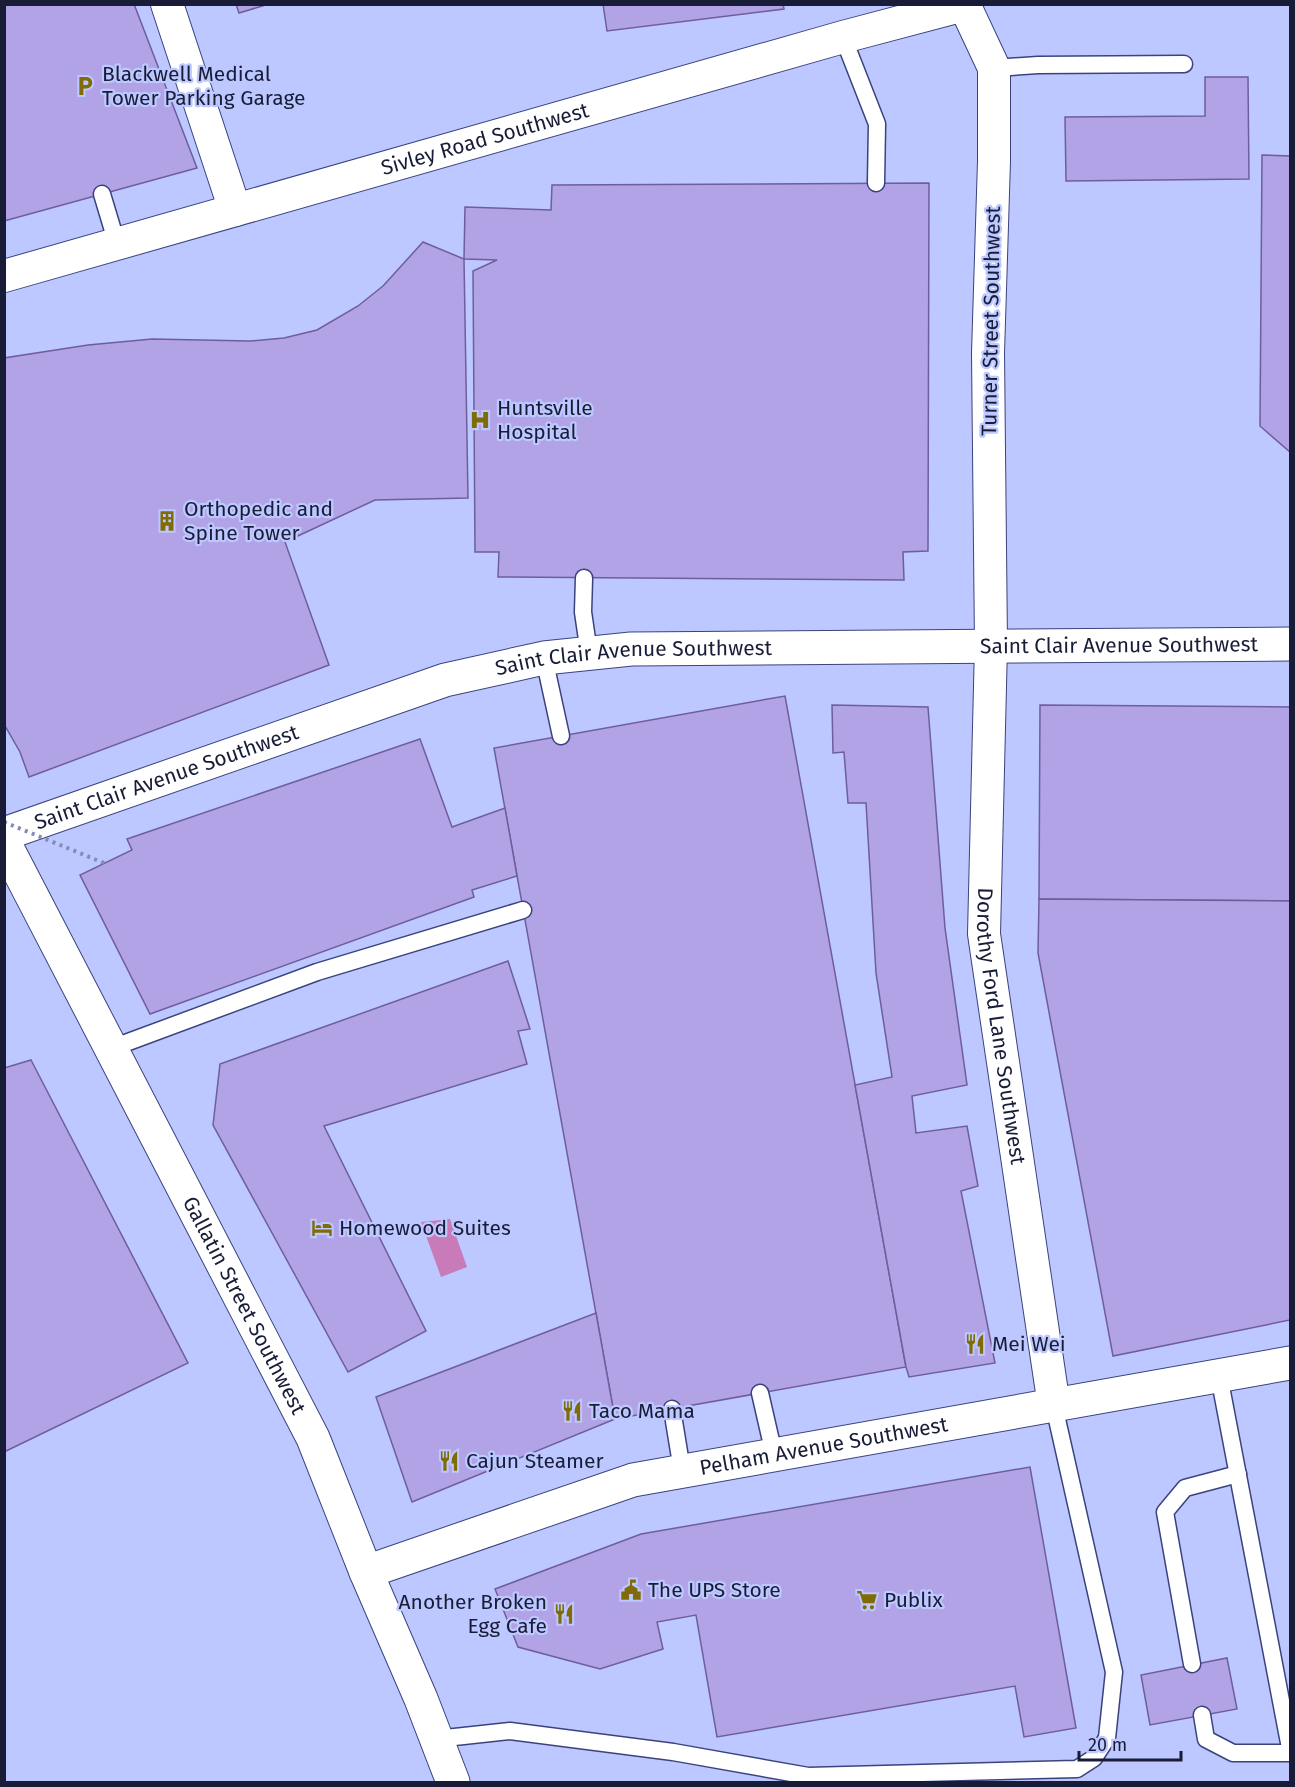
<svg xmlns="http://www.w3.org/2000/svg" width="1295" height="1787" font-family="'Fira Sans',sans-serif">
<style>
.water{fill:#c87bb8}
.building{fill:#b2a2e6;stroke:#6e5e9d;stroke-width:1.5}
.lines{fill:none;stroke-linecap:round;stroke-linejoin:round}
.service-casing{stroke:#3a437d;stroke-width:19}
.minor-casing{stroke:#3a437d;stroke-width:34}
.tertiary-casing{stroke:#3a437d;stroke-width:35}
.service{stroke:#fff;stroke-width:16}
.minor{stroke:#fff;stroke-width:32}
.tertiary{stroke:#fff;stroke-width:33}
.path-bridge{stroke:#838cb9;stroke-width:4;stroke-dasharray:3 4.5;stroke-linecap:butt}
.labels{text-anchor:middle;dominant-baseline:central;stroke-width:4.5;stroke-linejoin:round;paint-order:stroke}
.poi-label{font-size:21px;fill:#181c36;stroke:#bcc8ff;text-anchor:start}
.street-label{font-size:21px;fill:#181c36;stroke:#bcc8ff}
</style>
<rect width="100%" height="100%" fill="#bcc8ff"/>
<path class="water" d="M450 1219 467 1267 441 1277 421 1222Z"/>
<g class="building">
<path d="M4 4H134L197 168 4 221Z"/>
<path d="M236 4H269L239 13Z"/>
<path d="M603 4H783L784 9 607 31Z"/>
<path d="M1205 77H1248L1249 179 1066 181 1065 117 1205 116Z"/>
<path d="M1262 155 1290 156V452L1260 426Z"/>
<path d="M929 183 928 551 903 552 904 580 498 577 499 552H475L473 271 497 260 464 259 465 207 551 210 552 185Z"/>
<path d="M423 242 464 259 468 498 375 500 285 542 329 665 29 777 20 752 4 724V358L88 345 152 339 250 341 284 338 317 330 358 306 383 286Z"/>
<path d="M785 696 906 1367 615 1419 494 748Z"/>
<path d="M832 705 928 707 945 928 967 1085 912 1096 916 1133 967 1126 978 1186 961 1191 995 1363 909 1377 906 1367 855 1085 892 1077 876 973 866 803H848L844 752 833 753Z"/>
<path d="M1040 705 1290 707V901L1039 899Z"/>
<path d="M420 739 452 827 505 808 517 876 472 890 474 897 150 1014 80 875 132 850 127 839Z"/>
<path d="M1039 899 1290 901V1320L1113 1356 1038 953Z"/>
<path d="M508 961 530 1029 518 1031 527 1064 324 1126 426 1331 348 1372 213 1125 220 1064Z"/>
<path d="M31 1060 188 1363 4 1452V1068Z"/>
<path d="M596 1313 615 1419 412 1502 376 1397Z"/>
<path d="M1030 1467 1076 1728 1024 1737 1015 1686 717 1737 696 1615 657 1622 663 1649 600 1669 518 1647 495 1589 641 1534Z"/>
<path d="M1227 1658 1237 1709 1150 1725 1141 1675Z"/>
</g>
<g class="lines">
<g class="service-casing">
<g id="service">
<path d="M843 37 877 124 876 183"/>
<path d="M994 68 1038 65 1184 64"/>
<path d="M102 194 117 244"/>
<path d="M584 578 583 612 589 653"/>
<path d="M544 658 561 736"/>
<path d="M112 1048 317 972 523 910"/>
<path d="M1219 1376 1290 1748"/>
<path d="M760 1393 774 1454"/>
<path d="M672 1409 682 1470"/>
<path d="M1192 1664 1165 1512 1185 1488 1238 1474"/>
<path d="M1202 1715 1206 1739 1233 1753H1290"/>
<path d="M436 1739 510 1731 673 1752 808 1776 1077 1769 1094 1758 1107 1738 1114 1672 1054 1406"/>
</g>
</g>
<g class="minor-casing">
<g id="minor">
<path d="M167 4 235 210"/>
<path id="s1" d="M964 4 994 68V161L988 353 991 645 984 934 1054 1406"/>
<path id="s2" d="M4 276 843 37 964 5"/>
</g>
</g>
<g class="tertiary-casing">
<g id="tertiary">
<path id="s3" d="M4 834 445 680 544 658 631 649 1290 644"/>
<path id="s4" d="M4 842 313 1438 366 1572 421 1699 453 1782"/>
<path id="s5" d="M366 1572 633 1480 1290 1363"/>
</g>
</g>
<use href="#service" class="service"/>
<use href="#minor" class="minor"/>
<use href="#tertiary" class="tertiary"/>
<path class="path-bridge" d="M4 822 104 863"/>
</g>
<defs>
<g id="parking-bare" transform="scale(1.62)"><path d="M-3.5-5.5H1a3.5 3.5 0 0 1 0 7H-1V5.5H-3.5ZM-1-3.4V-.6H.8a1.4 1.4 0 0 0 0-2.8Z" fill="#816b06" stroke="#bcc8ff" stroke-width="2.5" paint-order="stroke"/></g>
<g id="hospital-bare" transform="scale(1.62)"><path d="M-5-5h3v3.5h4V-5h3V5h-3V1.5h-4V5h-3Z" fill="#816b06" stroke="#bcc8ff" stroke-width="2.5" paint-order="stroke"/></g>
<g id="building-bare" transform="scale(1.62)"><path d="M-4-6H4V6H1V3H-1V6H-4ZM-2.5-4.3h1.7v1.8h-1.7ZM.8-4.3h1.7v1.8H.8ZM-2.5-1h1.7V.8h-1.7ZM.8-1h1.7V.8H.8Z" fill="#816b06" stroke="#bcc8ff" stroke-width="2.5" paint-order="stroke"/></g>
<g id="hotel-bare" transform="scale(1.62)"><path d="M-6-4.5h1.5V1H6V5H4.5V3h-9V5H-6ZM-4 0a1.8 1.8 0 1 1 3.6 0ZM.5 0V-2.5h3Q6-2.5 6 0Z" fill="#816b06" stroke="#bcc8ff" stroke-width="2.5" paint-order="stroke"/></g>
<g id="restaurant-bare" transform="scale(1.62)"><path d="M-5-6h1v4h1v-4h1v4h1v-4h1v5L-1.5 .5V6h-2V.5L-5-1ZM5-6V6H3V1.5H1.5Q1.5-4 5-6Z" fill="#816b06" stroke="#bcc8ff" stroke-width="2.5" paint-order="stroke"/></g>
<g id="civic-bare" transform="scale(1.62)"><path d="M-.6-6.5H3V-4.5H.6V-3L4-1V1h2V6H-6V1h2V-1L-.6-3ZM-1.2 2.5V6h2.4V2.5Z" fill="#816b06" stroke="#bcc8ff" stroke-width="2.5" paint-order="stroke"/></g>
<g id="supermarket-bare" transform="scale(1.62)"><path d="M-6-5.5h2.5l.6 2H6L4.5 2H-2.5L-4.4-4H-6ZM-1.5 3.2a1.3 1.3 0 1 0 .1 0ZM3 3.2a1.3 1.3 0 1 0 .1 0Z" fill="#816b06" stroke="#bcc8ff" stroke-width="2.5" paint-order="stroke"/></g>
</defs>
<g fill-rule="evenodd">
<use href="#parking-bare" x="85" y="86"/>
<use href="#hospital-bare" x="480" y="420"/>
<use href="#building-bare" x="167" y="521"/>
<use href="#hotel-bare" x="322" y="1228"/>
<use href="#restaurant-bare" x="975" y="1344"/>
<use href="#restaurant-bare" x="572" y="1411"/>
<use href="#restaurant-bare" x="449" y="1461"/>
<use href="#civic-bare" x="631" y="1590"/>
<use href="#supermarket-bare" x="867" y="1600"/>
<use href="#restaurant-bare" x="564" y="1614"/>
</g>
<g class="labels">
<g class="poi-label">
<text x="102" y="74">Blackwell Medical<tspan x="102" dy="24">Tower Parking Garage</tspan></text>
<text x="497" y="408">Huntsville<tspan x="497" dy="24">Hospital</tspan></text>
<text x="184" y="509">Orthopedic and<tspan x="184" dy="24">Spine Tower</tspan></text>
<text x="339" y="1228">Homewood Suites</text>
<text x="992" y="1344">Mei Wei</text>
<text x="589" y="1411">Taco Mama</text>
<text x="466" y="1461">Cajun Steamer</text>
<text x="648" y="1590">The UPS Store</text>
<text x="884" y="1600">Publix</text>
<text x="547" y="1602" text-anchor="end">Another Broken<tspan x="547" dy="24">Egg Cafe</tspan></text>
</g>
<g class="street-label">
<text stroke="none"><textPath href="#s2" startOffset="500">Sivley Road Southwest</textPath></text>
<text transform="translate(991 321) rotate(-89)">Turner Street Southwest</text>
<text stroke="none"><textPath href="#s3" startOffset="1144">Saint Clair Avenue Southwest</textPath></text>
<text stroke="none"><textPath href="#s3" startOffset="658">Saint Clair Avenue Southwest</textPath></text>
<text stroke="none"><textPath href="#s3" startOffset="172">Saint Clair Avenue Southwest</textPath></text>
<text stroke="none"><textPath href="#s1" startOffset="1030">Dorothy Ford Lane Southwest</textPath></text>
<text stroke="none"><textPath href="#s4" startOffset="522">Gallatin Street Southwest</textPath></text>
<text stroke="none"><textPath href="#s5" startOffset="476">Pelham Avenue Southwest</textPath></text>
</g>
</g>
<rect width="1295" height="1787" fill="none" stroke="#181c36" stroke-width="12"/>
<path d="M1079 1751v9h102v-9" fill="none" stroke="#181c36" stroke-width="3"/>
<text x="1088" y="1751" font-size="18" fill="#181c36" stroke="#bcc8ff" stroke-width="4.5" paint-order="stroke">20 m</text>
</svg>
